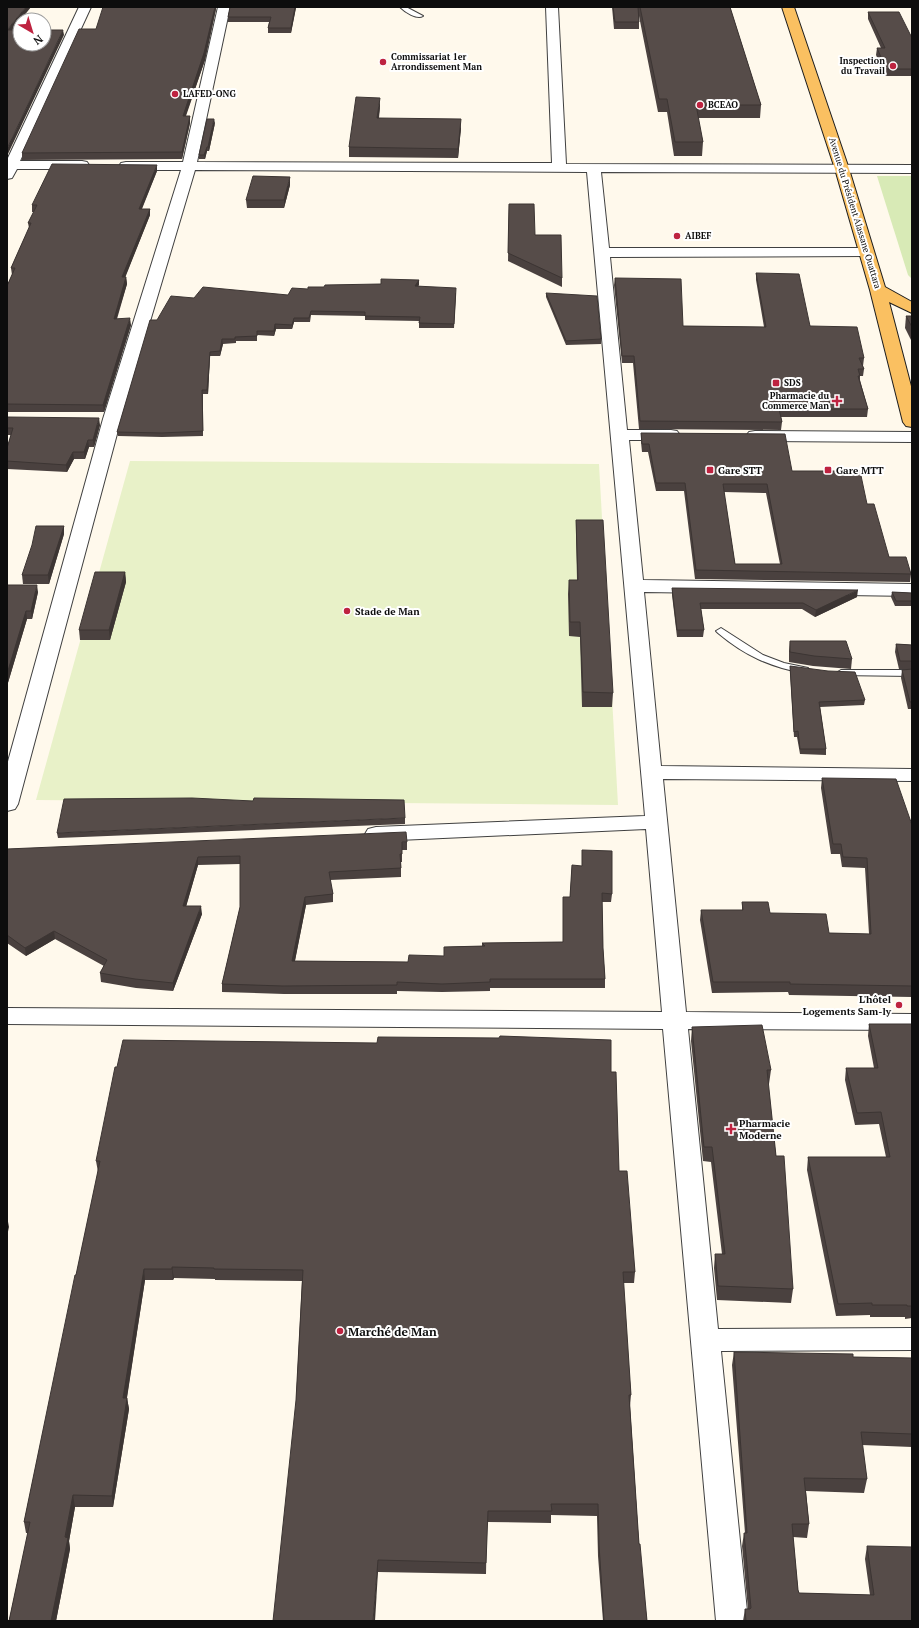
<svg xmlns="http://www.w3.org/2000/svg" width="919" height="1628" font-family="'PT Serif',serif">
<style>
.green{fill:#d8eab6}
.pitch{fill:#e8f1c8}
.lines{fill:none;stroke-linecap:round;stroke-linejoin:round}
.service-casing{stroke:#404040;stroke-width:2}
.minor-casing{stroke:#404040;stroke-width:2}
.primary-casing{stroke:#1e1e1e;stroke-width:2}
.service{fill:#fff;fill-rule:evenodd}
.minor{fill:#fff;fill-rule:evenodd}
.primary{fill:#fac061;fill-rule:evenodd}
.wall{fill:#4a413f;fill-rule:evenodd}
.shaded-wall{fill:#3c3533}
.building{fill:#564c49;stroke:#3c3533;fill-rule:evenodd}
.poi-dot{fill:#be2340;stroke:#fff;stroke-width:1.5}
.labels{text-anchor:middle;dominant-baseline:central;stroke-width:4;stroke-linejoin:round;paint-order:stroke}
.far-poi-label{font-size:9px;font-weight:bold;fill:#0d0d0d;stroke:#fff;text-anchor:start}
.far-street-label{font-size:9px;fill:#0d0d0d;stroke:#fff}
.poi-label{font-size:10px;font-weight:bold;fill:#0d0d0d;stroke:#fff;text-anchor:start}
.near-poi-label{font-size:12px;font-weight:bold;fill:#0d0d0d;stroke:#fff;text-anchor:start}
</style>
<rect width="100%" height="100%" fill="#fff9ec"/>
<path class="green" d="M877 176H912V279L908 275Z"/>
<path class="pitch" d="M130 461 599 464 618 805 36 800Z"/>
<g class="lines">
<g class="service-casing">
<g id="service">
<path d="M400 7H406L423 16C417 20 405 12 400 7Z"/>
<path d="M721 628 763 655 784 663 808 668 809 670 804 673C770 667 744 655 718 633L716 631Z"/>
<path d="M841 670H912V676L837 675 836 673Z"/>
</g>
</g>
<g class="minor-casing">
<g id="minor">
<path d="M79 7H91L20 161H82L87 162 89 165 87 168 82 169H17L12 178 7 179V160Z"/>
<path d="M218 7H230L197 162 552 163 546 7H558L566 164 912 165V173L601 172 609 248H866L871 249 873 252 871 255 866 256 610 257 627 430H671L677 431 680 435 677 439 671 440H629L643 580 912 584V596L644 592 661 766 912 769V781L663 779 686 1012 912 1014V1030L688 1029 718 1329 912 1328V1350L721 1351 748 1621H716L663 1029 7 1024V1008L662 1012 646 829 376 841 368 839 365 834 368 829 376 827 645 816 587 172 195 170 121 419 18 804 15 809 7 811V765L103 419 181 170H126L121 169 119 166 121 163 126 162H183Z"/>
<path d="M755 431 912 432V442L755 441 749 440 746 436 749 432Z"/>
</g>
</g>
<g class="primary-casing">
<path id="primary" d="M782 7H794L849 169 885 287 912 302V313L889 302 912 390V427L906 426 903 422 870 290 835 169Z"/>
</g>
<use href="#service" class="service"/>
<use href="#minor" class="minor"/>
<use href="#primary" class="primary"/>
</g>
<g class="wall">
<path d="M230 7H296L291 33H268V28L269 22H228V17Z"/>
<path d="M612 7H638V10V7H730L761 105 760 118H698L703 142 702 156H674L667 112H658L639 16V29H614Z"/>
<path d="M216 9 205 60 186 116H190V123L182 159 22 160V153L96 29Z"/>
<path d="M868 12 912 38V76H885L876 55 877 48H881L868 19Z"/>
<path d="M380 107 379 118 461 128 458 158 349 157V147Z"/>
<path d="M215 123 209 151H207L205 159H199V155Z"/>
<path d="M157 171 142 209H150V215L125 277H126L127 284 117 319 131 325 104 412H7V286L12 275 11 268 29 228 28 223 34 212H32V205Z"/>
<path d="M290 185 284 208H247L246 200Z"/>
<path d="M509 204 535 235 562 278V287L508 261Z"/>
<path d="M756 273 810 326 864 358 863 366 864 369 863 376H860V380L868 409 867 417H781L782 422 781 430 639 429 633 363H622L614 285 615 278 683 326 764 327 756 280Z"/>
<path d="M419 280V285L417 286 456 293 454 328H419V321L365 320V316L311 315 310 322H294L292 329H276L274 336 257 335V341H236V343L223 344 220 356H210L208 394H203V436L162 437 118 436 117 432 157 320 194 298 288 295 308 289 381 284Z"/>
<path d="M546 293 601 339V344L566 345 546 297Z"/>
<path d="M906 316H912V342L905 328Z"/>
<path d="M7 417 100 425 94 447H89L85 459H74L67 472 7 469V448L11 435H7Z"/>
<path d="M641 433 792 471 867 504 889 557 911 574 910 582 695 579 684 491H656L648 452H642L641 442ZM724 492 766 493 780 564H735Z"/>
<path d="M576 520 613 693 612 707H582L580 637 569 636 568 594 569 580H577L576 534Z"/>
<path d="M64 526V534L49 584H23L22 575Z"/>
<path d="M125 572 126 582 110 640H80L79 630Z"/>
<path d="M7 585 38 592 32 619H27L7 686Z"/>
<path d="M672 588 857 597 815 617 802 609H701L704 630 703 637H677L672 595Z"/>
<path d="M892 592 912 593V606H895L891 597Z"/>
<path d="M790 641 852 659 851 669 813 666 789 662V651Z"/>
<path d="M896 644 912 645V669H899L895 652Z"/>
<path d="M790 666 865 700 864 705 820 707 826 749V755L800 754 797 737H794L790 671Z"/>
<path d="M912 669V709H908L901 678 902 670Z"/>
<path d="M822 778 912 825V997L789 995 788 992 712 993 700 920 701 910H742V902L770 913 829 933 869 934 865 868 842 867 840 854H831L821 788Z"/>
<path d="M405 818V824L58 838 57 833Z"/>
<path d="M407 842V850H402V862H401V877L330 880 333 894V902L306 905 295 961 408 962 444 956V947L482 946V943L563 942 570 897 572 865 612 894 611 902H602L603 948 605 979V988H490V991L442 992 397 991V994H284L222 992V984L240 907V864L198 865 186 906 202 914 173 991 136 988 101 982 100 973 104 966 55 939 26 956 7 943V849Z"/>
<path d="M869 1024H912V1318L905 1319V1317H870V1315L836 1316 807 1170 808 1157H886L879 1124 855 1125 845 1080 846 1068H874L868 1036Z"/>
<path d="M692 1027 771 1070 769 1084H768L776 1156 793 1289 791 1303 717 1300 714 1268 715 1254H722L711 1162 703 1161 691 1041Z"/>
<path d="M611 1072 619 1171 635 1272 634 1283H623L631 1395 630 1406 639 1544 647 1621H603L598 1556 597 1516 551 1515V1523L487 1522 486 1574 378 1572 296 1400 302 1281 215 1280V1279L174 1278 173 1280H145L127 1398 129 1409 113 1507H75L69 1541 70 1549 56 1621H9L28 1533H26L24 1522 98 1172 96 1161Z"/>
<path d="M734 1352 853 1357 912 1358V1447L862 1445 867 1479 864 1493 806 1491 809 1524 807 1538 793 1537 798 1590 799 1593 870 1595 865 1559 867 1546 912 1621H743L745 1609H748L742 1546 744 1533H745L732 1365Z"/>
</g>
<g class="shaded-wall">
<path d="M26 7H31L8 36 7 30Z"/>
<path d="M215 7H216V9L205 60 183 123V116Z"/>
<path d="M295 7H296V8L291 33V28Z"/>
<path d="M63 30 64 35 7 156V149Z"/>
<path d="M380 98V107L377 128V118Z"/>
<path d="M190 116V123L182 159V152Z"/>
<path d="M214 119 215 123 209 151 208 147Z"/>
<path d="M461 119V128L458 158V149Z"/>
<path d="M207 147V151L205 159 204 155Z"/>
<path d="M157 165V171L139 215V209Z"/>
<path d="M290 177V185L284 208V200Z"/>
<path d="M150 209V215L123 283 122 277Z"/>
<path d="M126 277 127 284 114 326V319Z"/>
<path d="M419 280V285L415 291V286Z"/>
<path d="M130 318 131 325 104 412 103 405Z"/>
<path d="M294 318V322L292 329V325Z"/>
<path d="M275 324 276 329 274 336V331Z"/>
<path d="M222 339 223 344 220 356V351Z"/>
<path d="M210 352V356L208 394 207 390Z"/>
<path d="M99 418 100 425 94 447 93 440Z"/>
<path d="M88 440 89 447 85 459 84 452Z"/>
<path d="M73 452 74 459 67 472 66 465Z"/>
<path d="M64 526V534L49 584 48 575Z"/>
<path d="M125 572 126 582 110 640 109 630Z"/>
<path d="M37 585 38 592 32 619 31 611Z"/>
<path d="M858 590 857 597 815 617 816 610Z"/>
<path d="M26 611 27 619 7 686V674Z"/>
<path d="M198 857V865L184 914 183 906Z"/>
<path d="M305 897 306 905 293 970 292 961Z"/>
<path d="M201 906 202 914 173 991V983Z"/>
<path d="M54 931 55 939 26 956 25 948Z"/>
<path d="M7 1216 9 1227 7 1236Z"/>
<path d="M172 1267 174 1278 173 1280 172 1269Z"/>
<path d="M144 1269 145 1280 125 1409 123 1398Z"/>
<path d="M127 1398 129 1409 113 1507 112 1496Z"/>
<path d="M73 1495 75 1507 69 1541 70 1549 56 1621H51Z"/>
<path d="M378 1560V1572L375 1621H373Z"/>
</g>
<g class="building">
<path d="M7 7H26L7 30H20V44H44V30H63L7 149Z"/>
<path d="M103 7H215L204 53 183 116H190L182 152 22 153 79 29H96Z"/>
<path d="M230 7H295L291 28H268L271 17H228Z"/>
<path d="M613 7H638L639 22H615Z"/>
<path d="M640 7H730L761 105H696L703 142H675L667 99H659Z"/>
<path d="M868 12H899L912 38V69H886L877 48H885Z"/>
<path d="M356 97 380 98 377 118 461 119 458 149 349 147Z"/>
<path d="M207 119H214L208 147H207L204 155H199Z"/>
<path d="M52 164 157 165 139 209H150L122 277H126L114 319 130 318 103 405 7 404V286L15 268H11L31 223H28L37 205H32Z"/>
<path d="M253 176 290 177 284 200H246Z"/>
<path d="M509 204H534L535 235H561L562 278 508 253Z"/>
<path d="M756 273 799 274 810 326 857 327 864 358H859L864 369H858L860 376H858L868 409H779L782 422 640 421 634 356H622L615 278 681 279 683 326 766 327Z"/>
<path d="M381 279 419 280 415 286 456 288 454 324 419 323 420 317 365 316V312L311 311 309 318H294L292 325 275 324 274 331H257V336L235 337V339H222L220 351 210 352 207 390H202L203 431 162 433 117 432 150 320H157L171 296 194 298 203 287 288 295 292 288 308 289V287H324L325 285 381 284Z"/>
<path d="M546 293 597 296 601 339 566 341Z"/>
<path d="M906 316H912V327Z"/>
<path d="M7 417 99 418 93 440H88L84 452H73L66 465 7 461V448L13 428H7Z"/>
<path d="M641 433 785 434 792 471H860L867 504H874L889 557H906L911 574 696 570 685 483H656L649 444H642ZM723 484H767L782 564H735Z"/>
<path d="M576 520H603L613 693 583 692 580 622H570L569 580H578Z"/>
<path d="M36 526H64L48 575H22L32 545Z"/>
<path d="M95 572H125L109 630H79Z"/>
<path d="M7 585H37L31 611H26L7 674Z"/>
<path d="M672 588 858 590 816 610 803 603H700L704 630H677Z"/>
<path d="M892 592 912 593V601H896Z"/>
<path d="M790 641H846L852 659 814 656 790 652Z"/>
<path d="M896 644 912 645V661H900Z"/>
<path d="M790 666 828 671 855 672 865 700 819 702 826 749H800L798 731 794 732Z"/>
<path d="M912 669V702H910L902 670Z"/>
<path d="M822 778 896 779 912 825V986L790 984V982H713L701 910H743L742 902H768L770 913 826 914 829 933 871 934 867 858 843 857 841 844H833Z"/>
<path d="M192 798 253 801 254 798 404 800 405 818 57 833 64 799Z"/>
<path d="M406 832 407 842H402V854H400L401 868 329 872 333 894 305 897 292 961 408 962 409 955 444 956V947L485 946 482 943 563 942V897H570L572 865 582 866V850L612 851V894L602 893 603 948 605 979H490V982L442 984 397 982V985L283 986 222 984 240 907V856L198 857 183 906H201L173 983 135 979 100 973 107 960 54 931 25 948 7 935V849Z"/>
<path d="M869 1024H912V1306H907V1305H872V1303L838 1304 808 1157H890L881 1112 857 1113 846 1068H878Z"/>
<path d="M762 1025 771 1070H767L776 1156H784L793 1289 718 1286 715 1254H725L712 1147H704L692 1027Z"/>
<path d="M500 1036 611 1040V1072H616L619 1171H627L635 1272H623L631 1395H629L639 1544H640L647 1621H604L599 1545 598 1504H551L552 1511H488L486 1563 378 1560 373 1621H273L296 1400 303 1270 214 1269V1268L172 1267V1269H144L123 1398H127L112 1496 73 1495 65 1537 68 1538 51 1621H9L30 1522H24L75 1275H76L100 1161H96L115 1067H117L123 1040 377 1043 378 1037 499 1038Z"/>
<path d="M734 1352 853 1354V1357L912 1358V1434L861 1432 867 1479 804 1478 809 1524H792L798 1590 799 1593 874 1595 867 1546 912 1547V1621H746L745 1609H750L751 1608 744 1533H747Z"/>
</g>
<g class="poi-dot">
<circle cx="383" cy="62" r="4"/>
<circle cx="893" cy="66" r="4"/>
<circle cx="175" cy="94" r="4"/>
<circle cx="700" cy="105" r="4"/>
<circle cx="677" cy="236" r="4"/>
<rect x="772" y="379" width="8" height="8" rx="2"/>
<path d="M835 395h4v4h4v4h-4v4h-4v-4h-4v-4h4z"/>
<rect x="706" y="466" width="8" height="8" rx="2"/>
<rect x="824" y="466" width="8" height="8" rx="2"/>
<circle cx="347" cy="611" r="4"/>
<circle cx="899" cy="1005" r="4"/>
<path d="M729 1123h4v4h4v4h-4v4h-4v-4h-4v-4h4z"/>
<circle cx="340" cy="1331" r="4"/>
</g>
<g class="labels">
<g class="far-poi-label">
<text x="391" y="57">Commissariat 1er<tspan x="391" dy="10">Arrondissement Man</tspan></text>
<text x="885" y="61" text-anchor="end">Inspection<tspan x="885" dy="10">du Travail</tspan></text>
<text x="183" y="94">LAFED-ONG</text>
<text x="708" y="105">BCEAO</text>
<text x="685" y="236">AIBEF</text>
<text x="784" y="383">SDS</text>
<text x="829" y="396" text-anchor="end">Pharmacie du<tspan x="829" dy="10">Commerce Man</tspan></text>
</g>
<g class="far-street-label">
<text transform="translate(855 213) rotate(73)">Avenue du Président Alassane Ouattara</text>
</g>
<g class="poi-label">
<text x="718" y="470">Gare STT</text>
<text x="836" y="470">Gare MTT</text>
<text x="355" y="611">Stade de Man</text>
<text x="891" y="999" text-anchor="end">L'hôtel<tspan x="891" dy="12">Logements Sam-ly</tspan></text>
<text x="739" y="1123">Pharmacie<tspan x="739" dy="12">Moderne</tspan></text>
</g>
<g class="near-poi-label">
<text x="348" y="1331">Marché de Man</text>
</g>
</g>
<rect width="919" height="1628" fill="none" stroke="#0d0d0d" stroke-width="16"/>
<g transform="translate(32 32) rotate(142)"><circle r="19" fill="#ffffff" stroke="#9e9e9e"/>
<path d="M0-3L7 15L0 10L-7 15Z" fill="#be2340"/>
<text y="-6" font-size="11" font-weight="bold" text-anchor="middle" fill="#0d0d0d">N</text>
</g>
</svg>
